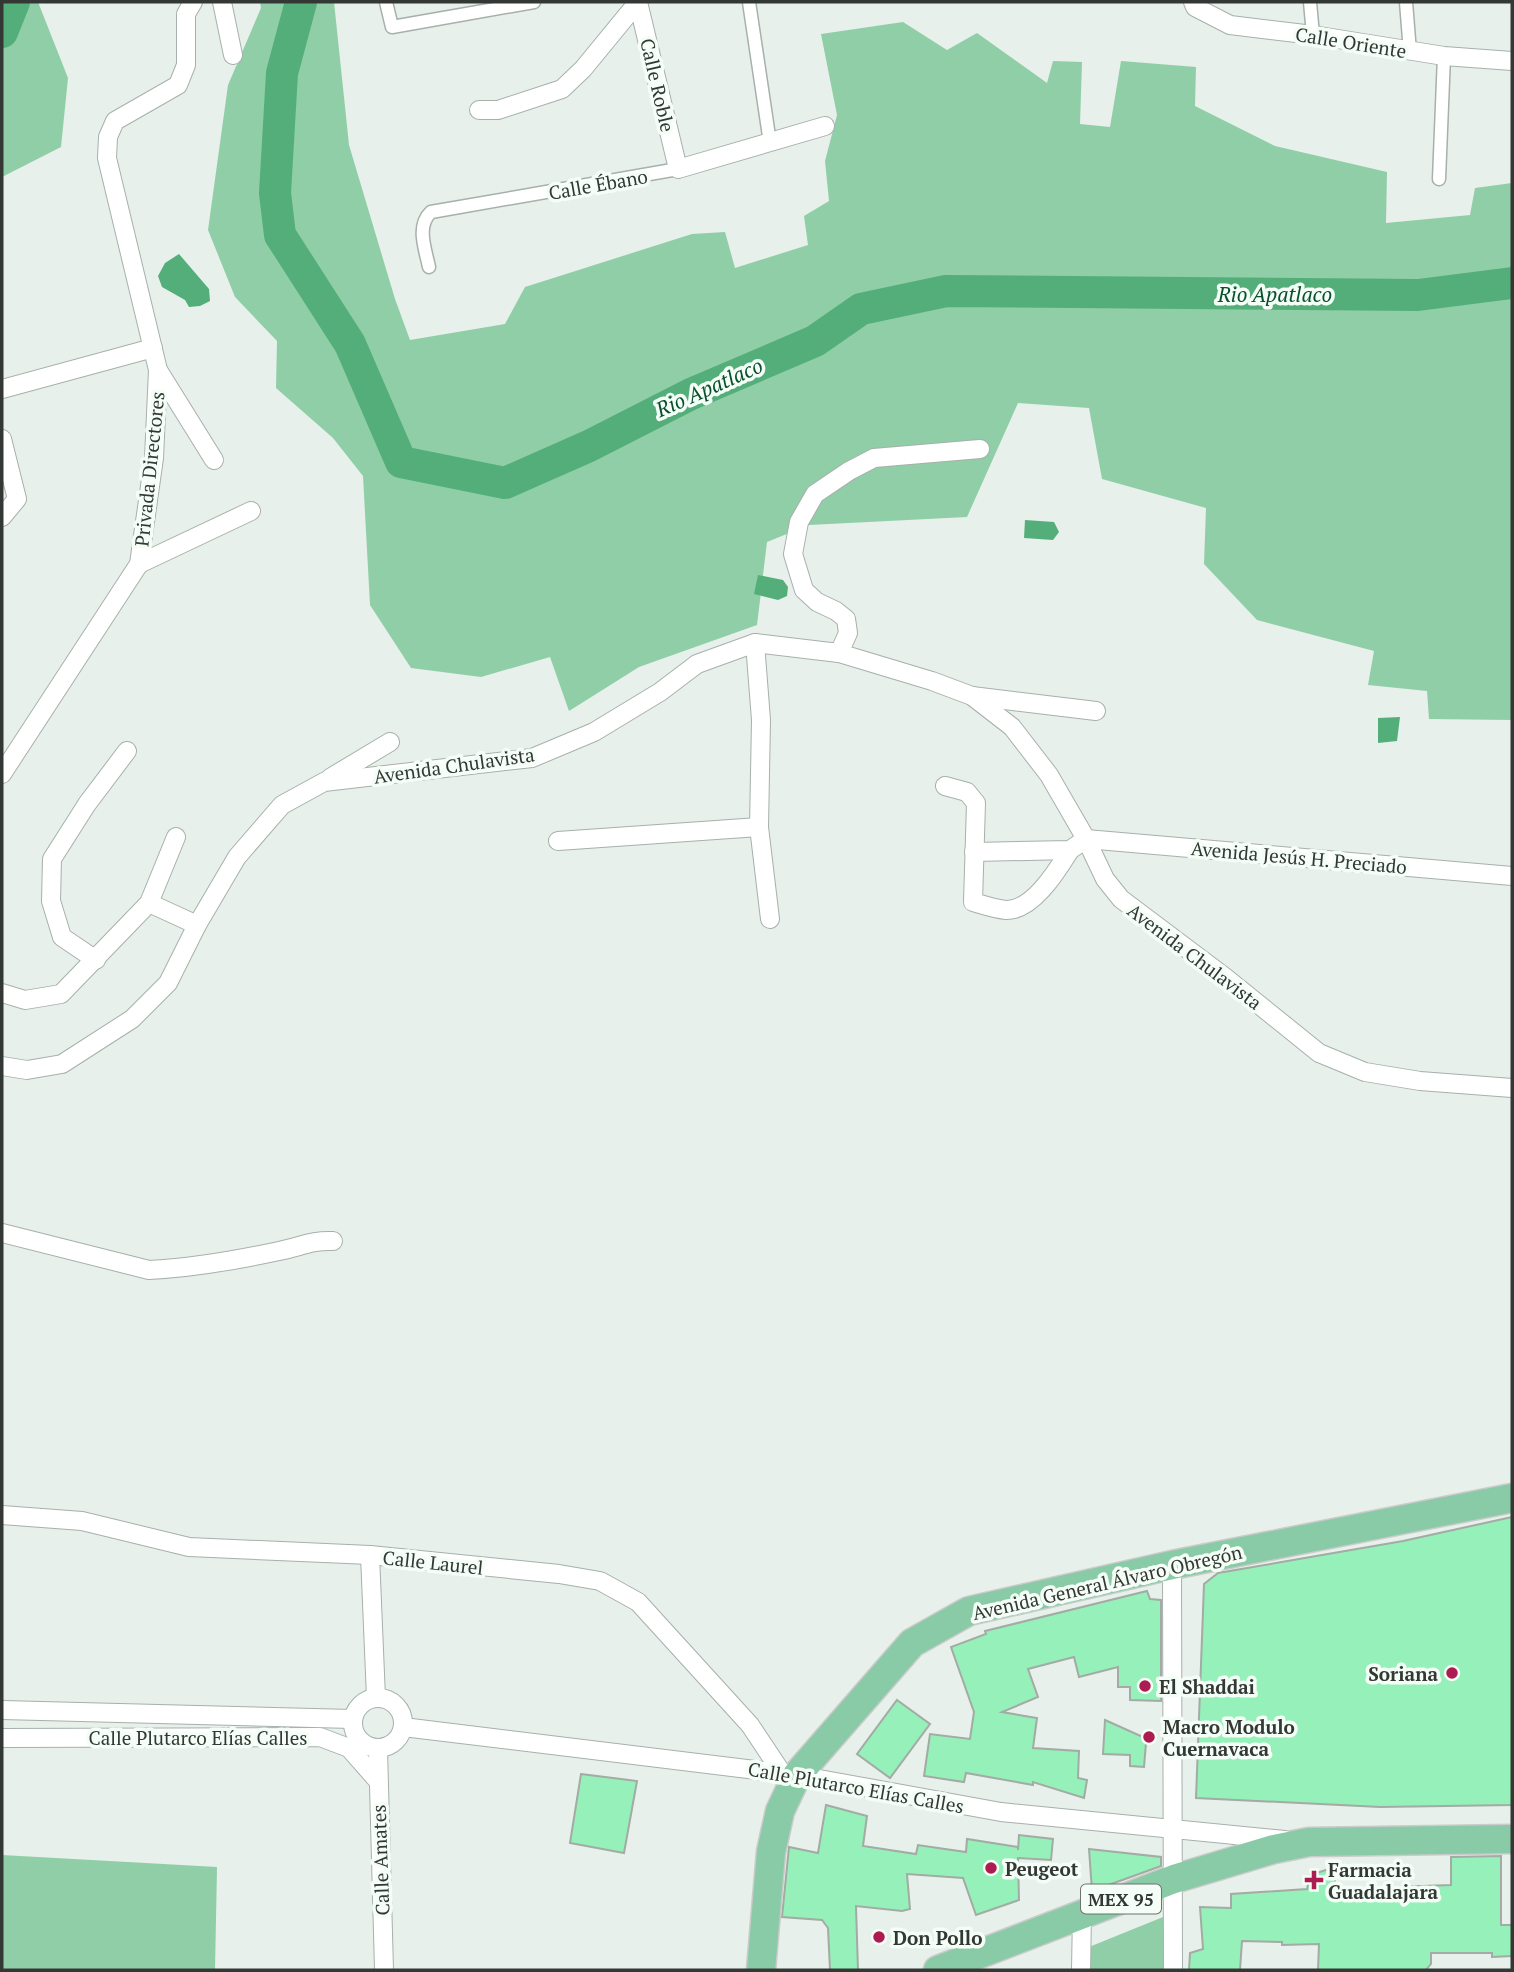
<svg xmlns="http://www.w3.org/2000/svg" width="1514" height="1972" font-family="'PT Serif',serif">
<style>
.green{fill:#90cea7}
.water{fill:#54ae7a}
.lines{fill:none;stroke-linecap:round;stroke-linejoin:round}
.river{stroke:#54ae7a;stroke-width:32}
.building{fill:#96f0b9;stroke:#a2aba4;stroke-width:2}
.pedestrian-casing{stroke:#a7b0aa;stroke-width:15}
.minor-casing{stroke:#a7b0aa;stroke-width:20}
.primary-casing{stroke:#cacbca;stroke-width:31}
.pedestrian{stroke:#fff;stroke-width:12}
.minor{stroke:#fff;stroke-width:18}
.primary{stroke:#89caa7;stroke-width:28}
.poi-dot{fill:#ad1c51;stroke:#f4fef7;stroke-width:2.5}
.labels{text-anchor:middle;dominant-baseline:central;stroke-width:7;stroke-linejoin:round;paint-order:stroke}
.shield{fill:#f4fef7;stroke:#6e736f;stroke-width:2}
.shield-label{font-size:18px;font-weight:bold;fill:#343835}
.street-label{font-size:19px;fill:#343835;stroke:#f4fef7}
.poi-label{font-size:19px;font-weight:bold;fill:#343835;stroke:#f4fef7;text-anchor:start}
.water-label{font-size:21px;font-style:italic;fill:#09502e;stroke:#f4fef7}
</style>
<rect width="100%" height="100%" fill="#e7f0ea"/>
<g class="green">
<path d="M2 2H38L68 78 61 147 2 177Z"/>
<path d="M260 2H334L349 145 395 299 410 340 505 324 525 287 692 234 725 232 735 268 808 245 804 216 829 201 825 161 837 115 821 34 903 22 947 50 977 33 1047 83 1053 61 1082 62 1080 124 1110 127 1121 61 1196 67 1195 106 1275 146 1387 172 1386 223 1470 215 1475 188 1512 183V720L1429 719 1427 691 1368 685 1374 651 1257 620 1204 564 1206 508 1102 479 1089 408 1018 403 967 517 809 525 767 542 757 625 639 667 569 711 550 657 481 677 411 668 370 605 363 476 333 438 276 388 277 341 235 297 208 230 228 85 261 8Z"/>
<path d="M2 1855 217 1867 215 1970H2Z"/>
<path d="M1168 1915 1166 1970H1090L1089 1947Z"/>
</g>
<g class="water">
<path d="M179 254 209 289 210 301 200 306 189 307 185 300 162 287 158 276 165 263Z"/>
<path d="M1025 520 1054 522 1059 532 1053 540 1024 538Z"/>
<path d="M758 575 783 580 788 587 787 596 778 600 754 594Z"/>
<path d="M1400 717 1397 741 1378 743V718Z"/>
</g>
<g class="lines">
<g class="river">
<path d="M301 2 282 73 275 193 280 235 350 344 401 462 505 483 589 446 691 394 815 341 861 309 946 291 1418 295 1512 283"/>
<path d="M2 32 14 2"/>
</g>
</g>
<g class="building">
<path d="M1512 1517V1805L1380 1807 1196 1798 1204 1584 1218 1573 1403 1541Z"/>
<path d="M1147 1591 1150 1599 1161 1600V1701L1130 1700V1687H1118V1667L1079 1677 1074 1657 1028 1669 1038 1697 1002 1712 1037 1718 1033 1748 1079 1751 1078 1778 1087 1780 1084 1798 1033 1782V1785L966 1773 964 1782 924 1776 930 1734 970 1739 974 1712 951 1647 986 1634 985 1631Z"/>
<path d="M897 1700 930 1724 890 1778 857 1754Z"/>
<path d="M1105 1720 1143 1737 1146 1743 1144 1767 1130 1766V1755L1103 1754Z"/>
<path d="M581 1774 637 1781 624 1853 570 1843Z"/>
<path d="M826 1805 867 1816 863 1846 916 1854 918 1845 966 1852 967 1839 1018 1847V1850L1019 1835 1053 1839 1051 1860 1018 1858 1019 1900 976 1915 963 1878 907 1874 910 1909 902 1911 856 1906 858 1970H830L828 1928 822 1920 782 1917 789 1847 818 1853Z"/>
<path d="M1089 1849 1161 1857V1866L1092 1891Z"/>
<path d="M1501 1856V1925H1512V1956L1492 1957V1953H1431V1964L1426 1970H1318L1319 1944 1282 1945V1942L1242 1941 1240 1970H1189L1190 1953 1203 1949 1200 1907 1231 1908V1894L1307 1889 1310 1875 1335 1867V1889L1451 1885V1857Z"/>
</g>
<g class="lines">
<g class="pedestrian-casing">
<g id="pedestrian">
<path d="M386 2 392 27 534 2"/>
<path d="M749 2 770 143"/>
<path d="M1310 2 1313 35"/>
<path d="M1406 2 1410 52"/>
<path d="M1439 179 1444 56"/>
<path d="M429 267C425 248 416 226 431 212L678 169"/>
</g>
</g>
<g class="minor-casing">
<g id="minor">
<path d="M222 2 233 55"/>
<path d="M638 2 678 169 825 126"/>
<path d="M1193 2 1195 7 1230 25 1313 35 1444 56 1512 61"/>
<path d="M479 110H498L562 89 583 69 638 2"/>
<path d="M158 370 214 460"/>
<path d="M2 389 153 348"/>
<path d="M2 439 17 499 2 517"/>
<path d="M139 564 251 511"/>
<path d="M755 643 761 720 759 827 770 919"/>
<path d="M839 653 848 633 846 619 836 611 817 602 804 590 793 554 799 522 815 494 849 471 874 458 980 449"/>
<path d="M972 696 1096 711"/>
<path d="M2 774 139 564 154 458 158 370 107 158 108 137 115 121 178 85 186 65V14L193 2"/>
<path d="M330 778 390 742"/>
<path d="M945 786 967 792 976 803 973 902C983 905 995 909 1006 910 1033 911 1058 869 1070 850"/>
<path d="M558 841 759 827"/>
<path d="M974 852 1070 850 1086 839 1512 876"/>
<path d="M149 903 197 925"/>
<path d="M96 960 62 937 51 901 52 859 87 804 127 751"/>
<path d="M2 993 25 1000 61 994 149 903 176 837"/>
<path d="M2 1066 27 1070 62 1064 132 1019 168 983 197 925 237 857 282 805 324 782 532 758 594 732 660 692 697 664 755 643 839 653 932 681 972 696 1012 727 1049 775 1086 839 1105 879 1121 899 1226 978 1319 1053 1365 1072 1420 1081 1512 1088"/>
<path d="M2 1233 149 1270C192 1268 237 1260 279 1251 300 1247 312 1240 333 1241"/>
<path d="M2 1515 82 1521 189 1547 370 1555 559 1574 600 1581 638 1602 750 1725 782 1773"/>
<path d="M370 1555 376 1698"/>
<path d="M1172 1565 1173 1970"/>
<circle cx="378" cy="1723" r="25"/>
<path d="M2 1710 353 1719"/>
<path d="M403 1727 797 1775 1001 1812 1285 1840"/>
<path d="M2 1738 320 1737 349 1748 378 1781"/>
<path d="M378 1749 384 1970"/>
<path d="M1081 1970 1082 1914"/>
</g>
</g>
<g class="primary-casing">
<g id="primary">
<path d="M761 1970 771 1852 780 1811 797 1775 912 1643 969 1611 1172 1565 1512 1498"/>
<path d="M938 1970 1174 1879 1274 1849 1309 1842 1512 1839"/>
</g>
</g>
<use href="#pedestrian" class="pedestrian"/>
<use href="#minor" class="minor"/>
<use href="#primary" class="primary"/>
</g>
<g class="poi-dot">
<circle cx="1452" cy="1673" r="7"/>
<circle cx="1145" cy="1686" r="7"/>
<circle cx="1149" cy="1737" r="7"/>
<circle cx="991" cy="1868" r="7"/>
<path d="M1310.5 1869.5h7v7h7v7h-7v7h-7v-7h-7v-7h7z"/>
<circle cx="879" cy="1937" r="7"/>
</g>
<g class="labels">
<rect class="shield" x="1081" y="1884.5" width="80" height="29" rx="5"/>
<g class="shield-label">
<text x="1121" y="1899">MEX 95</text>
</g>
<g class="street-label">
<text transform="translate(1351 42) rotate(9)">Calle Oriente</text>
<text transform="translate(658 85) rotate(77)">Calle Roble</text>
<text transform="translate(598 184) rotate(-10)">Calle Ébano</text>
<text transform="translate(149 469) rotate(-84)">Privada Directores</text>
<text transform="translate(454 765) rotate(-8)">Avenida Chulavista</text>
<text transform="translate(1299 857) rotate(5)">Avenida Jesús H. Preciado</text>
<text transform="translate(1195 956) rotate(37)">Avenida Chulavista</text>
<text transform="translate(433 1562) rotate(6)">Calle Laurel</text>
<text transform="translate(1107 1582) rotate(-13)">Avenida General Álvaro Obregón</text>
<text x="198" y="1737">Calle Plutarco Elías Calles</text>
<text transform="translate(856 1787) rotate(10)">Calle Plutarco Elías Calles</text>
<text transform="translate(380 1860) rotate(-92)">Calle Amates</text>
</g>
<g class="poi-label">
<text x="1438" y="1673" text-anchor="end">Soriana</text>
<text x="1159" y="1686">El Shaddai</text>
<text x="1163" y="1726">Macro Modulo<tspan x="1163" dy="22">Cuernavaca</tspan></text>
<text x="1005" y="1868">Peugeot</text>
<text x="1328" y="1869">Farmacia<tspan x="1328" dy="22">Guadalajara</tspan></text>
<text x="893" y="1937">Don Pollo</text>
</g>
<g class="water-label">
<text x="1275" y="294">Rio Apatlaco</text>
<text transform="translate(709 387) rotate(-24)">Rio Apatlaco</text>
</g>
</g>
<rect width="1514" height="1972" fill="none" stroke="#343835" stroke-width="7"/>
</svg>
